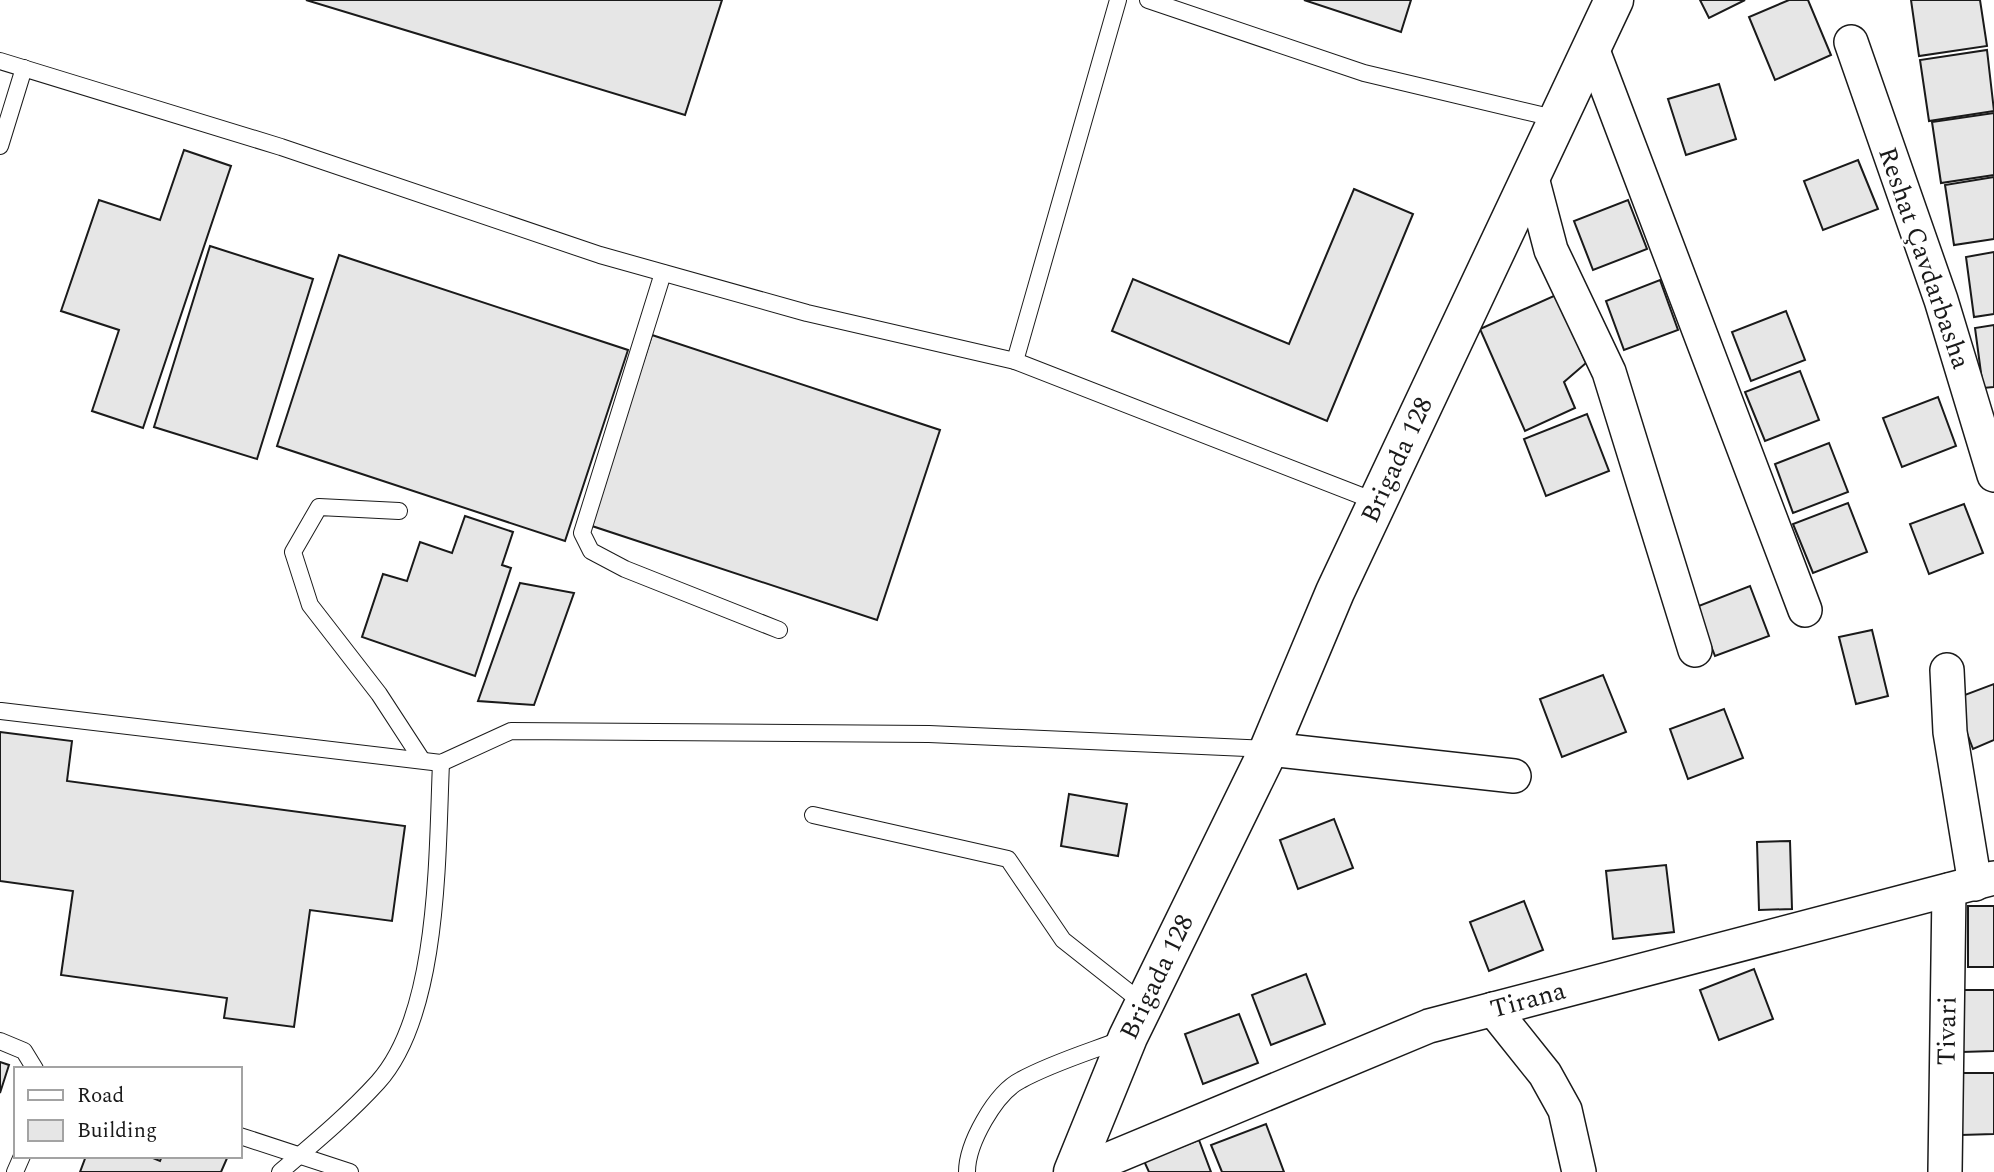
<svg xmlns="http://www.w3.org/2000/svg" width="1994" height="1172" font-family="Spectral,serif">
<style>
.building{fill:#e6e6e6;stroke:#1a1a1a;stroke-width:2}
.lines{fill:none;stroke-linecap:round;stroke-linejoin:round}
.lane-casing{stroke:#1a1a1a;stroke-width:18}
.street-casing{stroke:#1a1a1a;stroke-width:36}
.secondary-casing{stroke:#1a1a1a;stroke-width:41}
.lane{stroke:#fff;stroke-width:16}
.street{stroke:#fff;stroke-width:33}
.secondary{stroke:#fff;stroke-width:38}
.labels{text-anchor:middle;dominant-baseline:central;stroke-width:5;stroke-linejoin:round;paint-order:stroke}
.street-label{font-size:26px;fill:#1a1a1a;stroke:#fff}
</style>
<rect width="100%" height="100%" fill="#fff"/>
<g class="building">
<path d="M306 0H722L685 115Z"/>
<path d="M1304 0H1411L1401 32Z"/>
<path d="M1700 0H1745L1709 18Z"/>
<path d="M1789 0H1808L1831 55 1775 80 1749 17Z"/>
<path d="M1911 0H1980L1987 46 1919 56Z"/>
<path d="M1987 50 1994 111 1929 121 1920 60Z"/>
<path d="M1719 84 1736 139 1686 155 1668 99Z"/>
<path d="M1994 113V175L1941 183 1932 122Z"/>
<path d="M184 150 231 166 143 428 92 411 119 330 61 311 99 200 160 220Z"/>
<path d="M1858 160 1878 209 1823 230 1804 181Z"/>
<path d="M1994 177V239L1954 245 1945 185Z"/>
<path d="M1354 189 1413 214 1327 421 1112 331 1133 279 1289 344Z"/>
<path d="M1628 200 1647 249 1593 270 1574 221Z"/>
<path d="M210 246 313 279 257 459 154 427Z"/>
<path d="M1994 252V314L1974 317 1966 257Z"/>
<path d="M339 255 628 350 565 541 277 446Z"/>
<path d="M1660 280 1678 330 1624 350 1606 301Z"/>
<path d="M1556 295 1586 363 1564 382 1575 408 1525 431 1480 329Z"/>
<path d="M1786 311 1805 360 1751 381 1732 332Z"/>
<path d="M1994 325V387L1983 388 1975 328Z"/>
<path d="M652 335 940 430 877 620 589 525Z"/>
<path d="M1800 371 1819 420 1765 441 1745 392Z"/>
<path d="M1938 397 1956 446 1902 467 1883 418Z"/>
<path d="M1587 414 1609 471 1546 496 1524 439Z"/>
<path d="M1829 443 1848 492 1793 513 1775 464Z"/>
<path d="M1848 503 1867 552 1813 573 1793 524Z"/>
<path d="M1964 504 1983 553 1929 574 1910 524Z"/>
<path d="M465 516 513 532 502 565 511 568 475 676 362 637 383 574 407 581 420 542 452 553Z"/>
<path d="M520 583 574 593 534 705 478 701Z"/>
<path d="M1750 586 1769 636 1715 656 1696 607Z"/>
<path d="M1872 630 1888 696 1856 704 1839 637Z"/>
<path d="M1603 675 1626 732 1562 757 1540 699Z"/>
<path d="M1994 684V740L1973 749 1954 699Z"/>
<path d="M1724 709 1743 758 1688 779 1670 729Z"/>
<path d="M0 732 72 741 67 781 405 826 392 921 310 910 294 1027 224 1018 227 998 61 975 73 891 0 881Z"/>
<path d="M1069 794 1127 804 1118 856 1061 846Z"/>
<path d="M1334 819 1353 868 1298 889 1280 840Z"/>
<path d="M1790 841 1792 909 1759 910 1757 842Z"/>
<path d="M1666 865 1674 932 1613 939 1606 871Z"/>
<path d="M1524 901 1543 950 1489 971 1470 922Z"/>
<rect x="1968" y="906" width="26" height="61"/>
<path d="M1754 969 1773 1019 1719 1040 1700 990Z"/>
<path d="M1306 974 1325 1024 1271 1045 1252 995Z"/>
<path d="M1962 990H1994V1051L1962 1052Z"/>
<path d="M1239 1014 1258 1063 1203 1084 1185 1034Z"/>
<path d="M0 1062 9 1065 0 1093Z"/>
<path d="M1962 1073H1994V1134L1961 1135Z"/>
<path d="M1266 1124 1284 1172H1222L1211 1145Z"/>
<path d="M1199 1140 1211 1172H1149L1144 1161Z"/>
<path d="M86 1156H148L160 1161 162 1156H228L221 1172H80Z"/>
</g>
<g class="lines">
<g class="lane-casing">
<g id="lane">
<path d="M1118 0 1015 361 1377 502"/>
<path d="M1148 0 1364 73 1558 119"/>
<path d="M0 61 281 147 600 255 807 313 1015 361"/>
<path d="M0 146 24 68"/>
<path d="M663 273 582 533 591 551 625 569 779 630"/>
<path d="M399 511 319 507 293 552 310 605 379 694 422 760"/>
<path d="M1 711 441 763 511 731 929 734 1269 749"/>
<path d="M813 815 1008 859 1063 940 1144 1004"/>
<path d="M0 1041 24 1051 35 1069"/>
<path d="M240 1136 350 1172"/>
<path d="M15 1172 22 1156"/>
<path d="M280 1172C313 1144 349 1114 378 1082 440 1013 437 852 441 763"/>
<path d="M967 1172C967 1144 995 1093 1021 1080 1052 1063 1089 1052 1123 1039"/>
</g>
</g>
<g class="street-casing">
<g id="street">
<path d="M1851 42 1941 300 1994 475"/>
<path d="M1592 48 1805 610"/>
<path d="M1531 174 1551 250 1609 372 1695 650"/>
<path d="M1947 670 1950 732 1975 884"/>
<path d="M1269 749 1514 776"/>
<path d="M1493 1009 1545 1074 1565 1110 1579 1172"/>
<path d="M1078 1172 1429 1026 1994 878"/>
<path d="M1945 1172 1949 890"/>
</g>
</g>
<g class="secondary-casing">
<path id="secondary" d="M1073 1172 1128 1037 1269 749 1335 592 1614 0"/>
</g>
<use href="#lane" class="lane"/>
<use href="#street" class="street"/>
<use href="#secondary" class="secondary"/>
</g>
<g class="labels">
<g class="street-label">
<text transform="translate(1924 258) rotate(71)">Reshat Çavdarbasha</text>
<text transform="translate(1397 460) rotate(-65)">Brigada 128</text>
<text transform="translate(1157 977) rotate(-64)">Brigada 128</text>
<text transform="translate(1528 1000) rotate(-15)">Tirana</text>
<text transform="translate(1947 1031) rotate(-89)">Tivari</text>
</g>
</g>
<rect x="14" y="1067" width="228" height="91" fill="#ffffff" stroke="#a3a3a3" stroke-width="2"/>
<rect x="28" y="1090" width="35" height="10" fill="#ffffff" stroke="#a3a3a3" stroke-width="2"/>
<text x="77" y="1102" font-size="21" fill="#1a1a1a">Road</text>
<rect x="28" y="1120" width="35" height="21" fill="#e6e6e6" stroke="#a3a3a3" stroke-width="2"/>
<text x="77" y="1137" font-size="21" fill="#1a1a1a">Building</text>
</svg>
